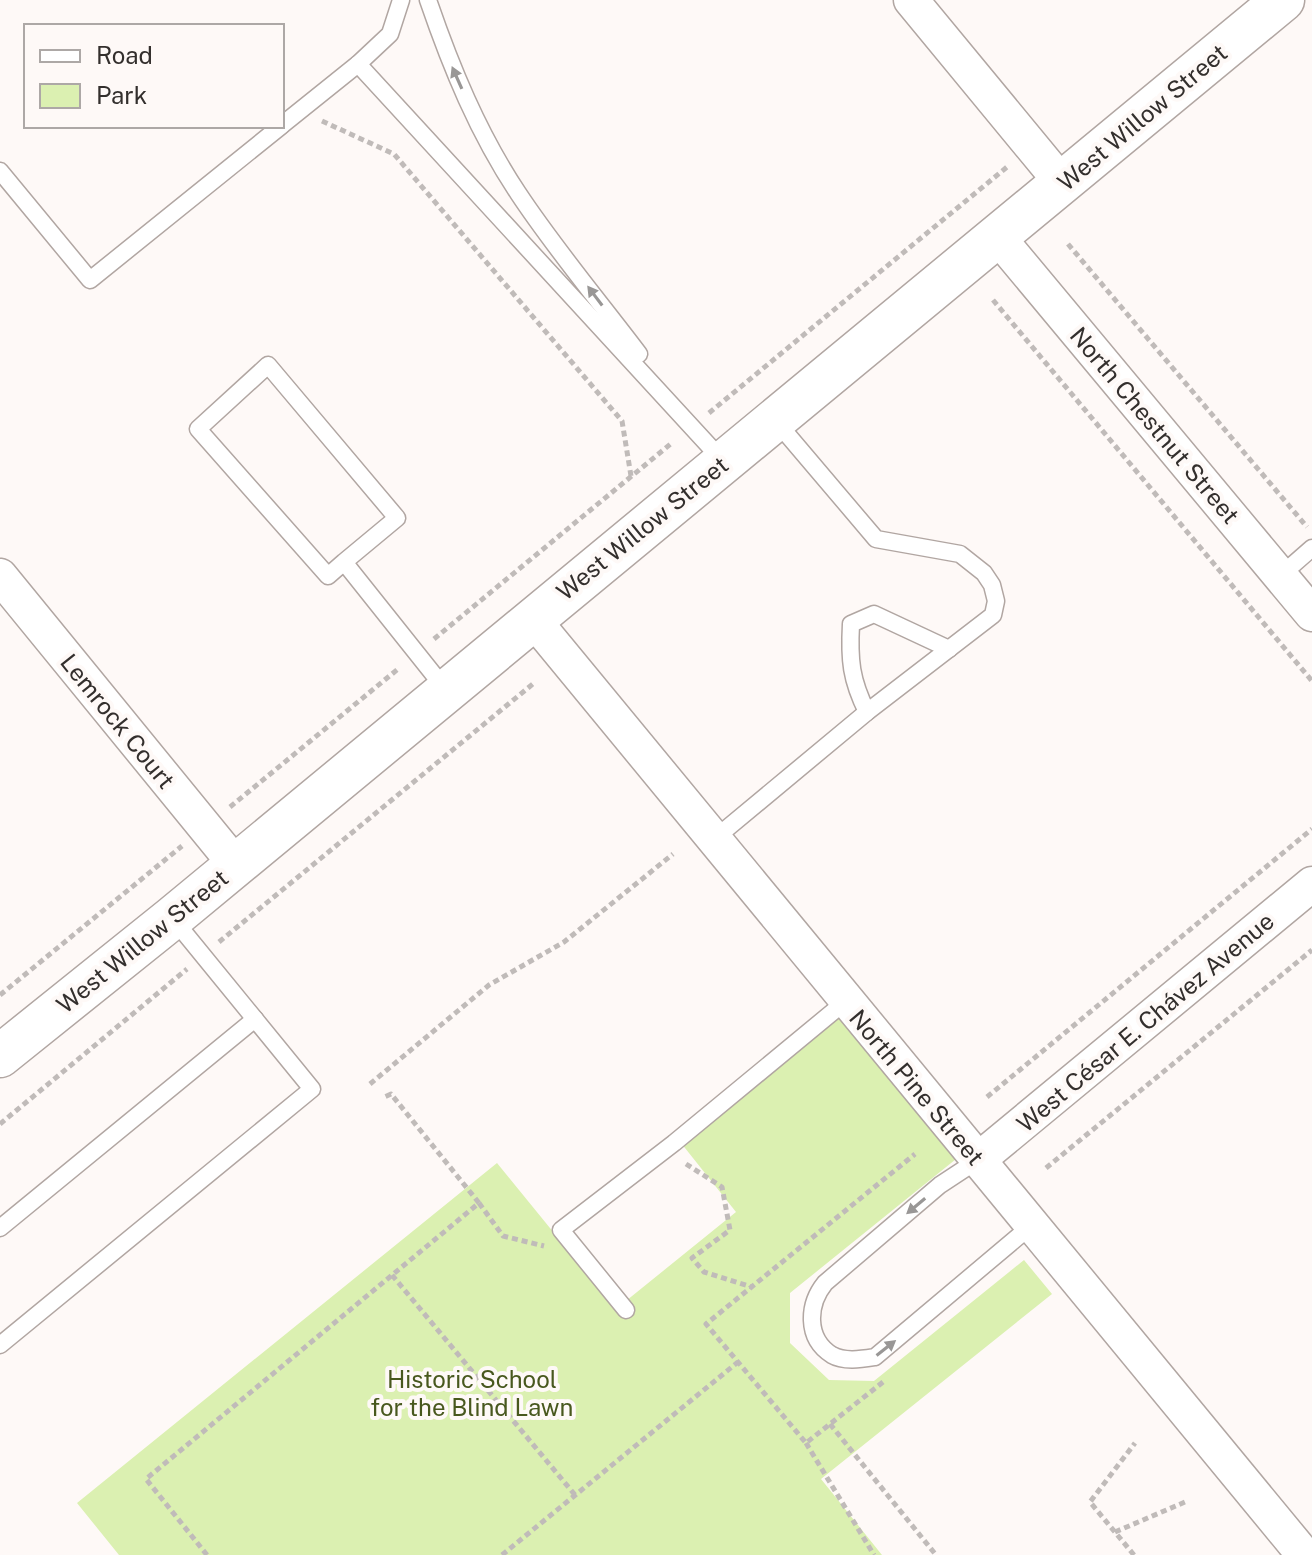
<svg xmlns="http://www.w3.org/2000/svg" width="1312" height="1555" font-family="'Public Sans',sans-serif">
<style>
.green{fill:#dbf0b1}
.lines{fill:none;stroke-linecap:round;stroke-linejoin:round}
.service-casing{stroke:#b1a6a2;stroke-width:19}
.minor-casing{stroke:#b1a6a2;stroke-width:37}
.tertiary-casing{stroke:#b1a6a2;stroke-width:45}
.path{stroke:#c0bbb9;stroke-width:5;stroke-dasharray:6 4;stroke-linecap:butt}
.service{stroke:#fff;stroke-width:16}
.minor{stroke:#fff;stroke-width:34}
.tertiary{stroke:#fff;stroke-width:42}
.oneway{fill:#999796}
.labels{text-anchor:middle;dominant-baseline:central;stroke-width:8;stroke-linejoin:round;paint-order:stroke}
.street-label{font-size:24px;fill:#332f2d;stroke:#fef9f7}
.park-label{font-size:24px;fill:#48581e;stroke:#fef9f7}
</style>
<rect width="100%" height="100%" fill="#fef9f7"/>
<path class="green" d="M844 1011 961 1155 790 1293V1343L829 1380 874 1381 1024 1260 1052 1294 821 1479 882 1555H119L77 1503 497 1163 616 1309 736 1212 681 1143Z"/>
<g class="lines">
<g class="service-casing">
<g id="service">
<path d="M428 0C451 67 478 133 518 193 555 249 599 301 639 354"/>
<path d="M358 64 723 461"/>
<path d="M282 125 358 64 390 34 401 0"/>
<path d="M0 171 90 280 281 126"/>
<path d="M344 562 397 518 268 365 198 429 328 576 344 562 446 690"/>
<path d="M1280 576 1312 548"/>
<path d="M867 712C851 680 849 660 851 624L874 614 949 649"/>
<path d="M713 840 867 712 993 615 996 601 992 585 984 573 960 554 876 539 775 420"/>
<path d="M978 1160 940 1185 825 1283C808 1304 805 1338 832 1355 844 1362 862 1359 875 1357L1032 1225"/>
<path d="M0 1228 255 1019"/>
<path d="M626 1310 561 1230 674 1143 846 1001"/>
<path d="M0 1345 312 1089 174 920"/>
</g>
</g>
<g class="minor-casing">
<g id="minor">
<path d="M911 0 1062 183"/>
<path d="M997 236 1312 614"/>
<path d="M0 576 236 865"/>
<path d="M532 618 1304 1555"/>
<path d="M978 1160 1312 884"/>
</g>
</g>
<g class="tertiary-casing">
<path id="tertiary" d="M0 1056 172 918 1283 0"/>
</g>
<g class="path">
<path d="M322 121 394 154 622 421 631 476"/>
<path d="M1068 244 1307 527"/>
<path d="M993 300 1312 681"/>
<path d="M709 413 1007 167"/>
<path d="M434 639 673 442"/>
<path d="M230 807 398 669"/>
<path d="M219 942 534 683"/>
<path d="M0 995 182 846"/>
<path d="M370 1084 489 985 564 942 673 854"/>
<path d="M987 1097 1312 829"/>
<path d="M0 1124 187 969"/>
<path d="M686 1164 722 1187 730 1230 692 1258 704 1272 752 1287"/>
<path d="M1046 1168 1312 950"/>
<path d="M479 1203 503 1236 544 1246"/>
<path d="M392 1275 575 1495"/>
<path d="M883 1382 806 1443 706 1324 915 1154"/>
<path d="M830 1424 936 1555"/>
<path d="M806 1443 874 1555"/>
<path d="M1115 1532 1185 1502"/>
<path d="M207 1555 146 1479 479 1203 391 1094 382 1098"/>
<path d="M502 1555 738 1362"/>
<path d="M1134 1555 1090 1502 1135 1443"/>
</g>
<use href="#service" class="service"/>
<use href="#minor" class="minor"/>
<use href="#tertiary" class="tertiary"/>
</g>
<defs><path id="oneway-solid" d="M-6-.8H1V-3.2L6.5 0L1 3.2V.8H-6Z" transform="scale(2)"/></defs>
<g class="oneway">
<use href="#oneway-solid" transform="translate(457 78) rotate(-114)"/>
<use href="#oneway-solid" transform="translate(595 296) rotate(-127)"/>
<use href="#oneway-solid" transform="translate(916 1206) rotate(140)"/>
<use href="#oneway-solid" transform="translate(886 1348) rotate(-38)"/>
</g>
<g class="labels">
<g class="street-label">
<text transform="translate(1142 117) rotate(-40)">West Willow Street</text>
<text transform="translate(1155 425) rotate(50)">North Chestnut Street</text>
<text transform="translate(642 528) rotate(-39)">West Willow Street</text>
<text transform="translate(118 721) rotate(51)">Lemrock Court</text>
<text transform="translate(142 941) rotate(-39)">West Willow Street</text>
<text transform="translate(1145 1022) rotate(-40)">West César E. Chávez Avenue</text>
<text transform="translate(917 1087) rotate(50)">North Pine Street</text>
</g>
<g class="park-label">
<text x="472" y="1379">Historic School<tspan x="472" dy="28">for the Blind Lawn</tspan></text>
</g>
</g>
<rect x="24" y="24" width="260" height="104" fill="#fef9f7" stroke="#ada8a6" stroke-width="2"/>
<rect x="40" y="50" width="40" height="12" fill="#ffffff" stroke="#ada8a6" stroke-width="2"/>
<text x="96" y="64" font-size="24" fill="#332f2d">Road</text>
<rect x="40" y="84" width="40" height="24" fill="#dbf0b1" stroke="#ada8a6" stroke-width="2"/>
<text x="96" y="104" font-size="24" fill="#332f2d">Park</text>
</svg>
